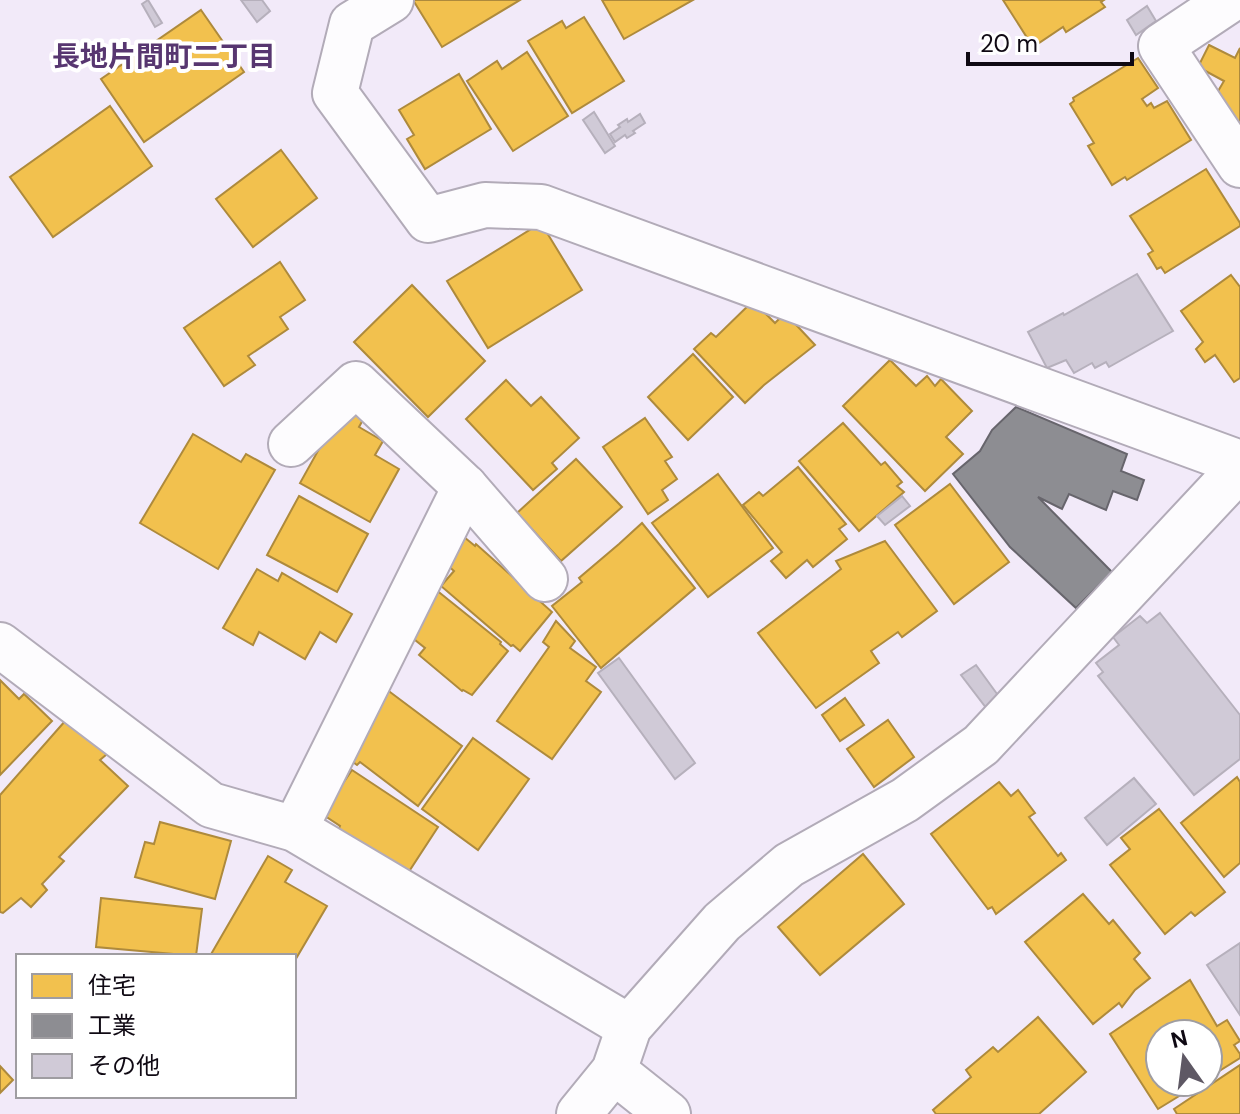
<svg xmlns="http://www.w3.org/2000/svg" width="1240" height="1114" font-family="'DM Sans','Noto Sans JP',sans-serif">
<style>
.homes{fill:#f2c14e;stroke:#ae8a3c;stroke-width:2}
.industry{fill:#8d8d92;stroke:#67656c;stroke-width:2}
.building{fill:#d0cad7;stroke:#b6b0bc;stroke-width:2}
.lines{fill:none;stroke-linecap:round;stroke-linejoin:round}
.minor-casing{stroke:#b2abb8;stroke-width:48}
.minor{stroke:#fdfcfe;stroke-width:44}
.labels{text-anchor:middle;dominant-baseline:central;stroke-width:8;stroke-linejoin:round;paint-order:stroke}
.neighbourhood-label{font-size:28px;font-weight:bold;fill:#573670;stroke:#fff}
</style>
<rect width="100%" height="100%" fill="#f2eaf9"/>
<g class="homes">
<path d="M413 0H520L442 47Z"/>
<path d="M602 0H693L624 39Z"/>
<path d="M1003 0H1104L1101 2 1105 7 1066 32 1063 27 1033 47Z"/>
<path d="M201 10 244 72 144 142 101 79Z"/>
<path d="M584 17 624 81 572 113 528 41 562 21 566 28Z"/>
<path d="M1209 45 1235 58 1240 48V129L1217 93 1224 81 1198 67Z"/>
<path d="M527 52 568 116 513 151 467 81 497 61 502 69Z"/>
<path d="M1138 58 1158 88 1142 99 1147 106 1151 103 1154 108 1167 101 1191 140 1127 180 1125 177 1112 185 1088 146 1094 143 1070 104 1074 101 1073 98Z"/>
<path d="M459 74 491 129 425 169 407 139 414 135 399 110Z"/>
<path d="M110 106 152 166 53 237 10 177Z"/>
<path d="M281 150 317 198 253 247 216 199Z"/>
<path d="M1206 169 1240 223V226L1165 273 1161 267 1157 269 1148 254 1153 251 1130 216Z"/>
<path d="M541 223 582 290 488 348 447 281Z"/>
<path d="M280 262 305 300 280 317 288 329 248 356 255 365 224 386 184 328Z"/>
<path d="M1231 275 1240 287V378L1234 382 1215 355 1205 362 1196 349 1203 342 1181 311Z"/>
<path d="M412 285 485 361 428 417 354 342Z"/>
<path d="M753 301 775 323 785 313 815 345 764 385 745 403 694 349 711 333 716 337Z"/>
<path d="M693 354 733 397 688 440 648 397Z"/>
<path d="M890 360 916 386 927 376 935 386 941 379 972 411 946 437 963 454 925 491 843 406Z"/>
<path d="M506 380 531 406 541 397 579 438 552 463 557 469 533 490 466 419Z"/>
<path d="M343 406 364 418 359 427 383 441 375 455 399 469 370 522 300 483Z"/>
<path d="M645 418 672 457 665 461 677 479 662 490 668 500 648 514 603 447Z"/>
<path d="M843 423 881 465 885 462 902 482 897 486 904 492 859 531 799 461Z"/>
<path d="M193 434 241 462 246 454 275 470 218 569 140 523Z"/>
<path d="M576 459 622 507 561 561 517 513Z"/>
<path d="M798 467 846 524 839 529 847 539 813 567 807 560 786 578 771 561 782 552 743 505 759 492 763 496Z"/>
<path d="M718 474 773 548 708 597 652 523Z"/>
<path d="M950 484 1009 562 954 604 895 525Z"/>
<path d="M299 496 368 534 337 592 267 555Z"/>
<path d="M642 523 695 588 601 668 552 606 582 582 579 578 619 544Z"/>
<path d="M464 537 475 546 476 544 552 612 520 651 513 645 511 646 441 586 454 571 443 561Z"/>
<path d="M885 541 937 611 902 637 898 632 871 651 879 663 816 708 758 633 841 569 836 561Z"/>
<path d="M257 569 278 581 282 573 352 614 336 642 320 632 305 659 259 632 253 645 223 628Z"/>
<path d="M430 585 501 642 500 644 508 651 472 695 463 690 462 691 419 655 425 648 405 632Z"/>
<path d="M556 621 575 641 570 648 596 667 586 681 601 692 552 759 497 721 549 647 543 642Z"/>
<path d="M0 680 19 699 24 694 52 721 0 775Z"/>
<path d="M386 689 462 746 418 806 360 762 357 765 342 754Z"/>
<path d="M845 698 864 725 840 741 822 715Z"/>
<path d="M66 720 107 754 100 760 128 786 59 857 64 861 42 884 47 890 31 907 21 898 3 913 0 912V795Z"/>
<path d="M888 720 914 757 874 787 847 749Z"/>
<path d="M473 738 529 779 478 850 422 809Z"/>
<path d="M352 770 438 827 406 876 338 831 340 826 322 814Z"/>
<path d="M1237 777 1240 782V863L1224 877 1181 823Z"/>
<path d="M999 782 1011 796 1018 790 1035 813 1029 817 1058 856 1061 853 1066 860 996 914 992 907 988 909 931 834Z"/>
<path d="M1159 809 1225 892 1195 916 1191 912 1165 934 1110 865 1130 849 1121 838Z"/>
<path d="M160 822 231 841 215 899 135 877 145 842 154 844Z"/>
<path d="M863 854 904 904 820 975 778 927Z"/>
<path d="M268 856 292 870 285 882 327 906 294 962V956H210Z"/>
<path d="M1083 894 1109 924 1113 920 1140 953 1134 959 1150 978 1135 990 1122 1007 1119 1003 1093 1024 1025 942Z"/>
<path d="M101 898 202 909 196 956 96 947Z"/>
<path d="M1190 980 1217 1026 1227 1020 1240 1041 1234 1045 1240 1054V1058L1208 1078V1034H1160V1082H1202L1158 1109 1110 1034Z"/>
<path d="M1038 1017 1086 1072 1039 1114H936L933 1110 971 1077 966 1070 993 1047 998 1052Z"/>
<path d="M1240 1065V1114H1177L1174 1109Z"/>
<path d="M0 1066 13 1080 0 1093Z"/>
</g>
<path class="industry" d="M1016 407 1127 454 1121 471 1144 480 1137 500 1113 491 1106 510 1069 494 1062 509 1038 497 1112 572 1076 608 1010 547 953 474 980 451 992 430Z"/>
<g class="building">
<path d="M148 0 162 23 155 27 142 4Z"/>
<path d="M241 0H262L270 11 257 22Z"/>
<path d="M1147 6 1156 21 1136 35 1127 20Z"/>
<path d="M594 112 615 146 605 153 583 120Z"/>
<path d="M640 114 645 123 633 131 635 133 627 138 625 135 615 142 610 134 620 127 618 125 627 119 628 122Z"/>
<path d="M1137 274 1173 331 1109 367 1106 362 1095 368 1092 363 1074 373 1066 360 1047 368 1028 332 1063 313 1064 315Z"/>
<path d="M902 496 910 506 885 525 877 516Z"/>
<path d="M1160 613 1240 715V759L1194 795 1098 676 1103 672 1096 663 1119 645 1113 637 1140 616 1147 623Z"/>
<path d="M619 658 695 763 675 779 598 673Z"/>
<path d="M976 665 1000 698 987 709 961 675Z"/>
<path d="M1134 778 1156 804 1107 845 1085 818Z"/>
<path d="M1240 943V1015L1207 965Z"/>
</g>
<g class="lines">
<g class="minor-casing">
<g id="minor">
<path d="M391 0 352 24 335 93 428 220 485 205 541 207 1240 463"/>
<path d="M1230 0 1161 46 1240 165"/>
<path d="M291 444 356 384 465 487 295 829"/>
<path d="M465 487 545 579"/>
<path d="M0 645 211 805 295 829 629 1027"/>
<path d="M614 1071 668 1114"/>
<path d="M579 1114 614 1071 629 1027 722 922 789 865 905 800 981 745 1240 468"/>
</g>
</g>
<use href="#minor" class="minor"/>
</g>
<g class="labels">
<g class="neighbourhood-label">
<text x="164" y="56">長地片間町二丁目</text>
</g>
</g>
<rect x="16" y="954" width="280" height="144" fill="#ffffff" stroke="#9f9da1" stroke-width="2"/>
<rect x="32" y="974" width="40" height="24" fill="#f2c14e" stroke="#9f9da1" stroke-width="2"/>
<text x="88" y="994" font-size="24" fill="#0f0913">住宅</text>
<rect x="32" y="1014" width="40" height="24" fill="#8d8d92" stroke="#9f9da1" stroke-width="2"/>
<text x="88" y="1034" font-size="24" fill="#0f0913">工業</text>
<rect x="32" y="1054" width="40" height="24" fill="#d0cad7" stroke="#9f9da1" stroke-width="2"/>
<text x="88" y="1074" font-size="24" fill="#0f0913">その他</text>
<g transform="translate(1184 1058) rotate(346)"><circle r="38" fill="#ffffff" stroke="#9f9da1" stroke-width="2"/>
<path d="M0-6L14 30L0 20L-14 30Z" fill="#5e5864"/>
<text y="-12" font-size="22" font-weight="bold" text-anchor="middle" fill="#0f0913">N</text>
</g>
<path d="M968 52v12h164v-12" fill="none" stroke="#0f0913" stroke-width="4"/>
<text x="980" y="52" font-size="24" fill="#0f0913" stroke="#ffffff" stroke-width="6" paint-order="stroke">20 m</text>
</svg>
